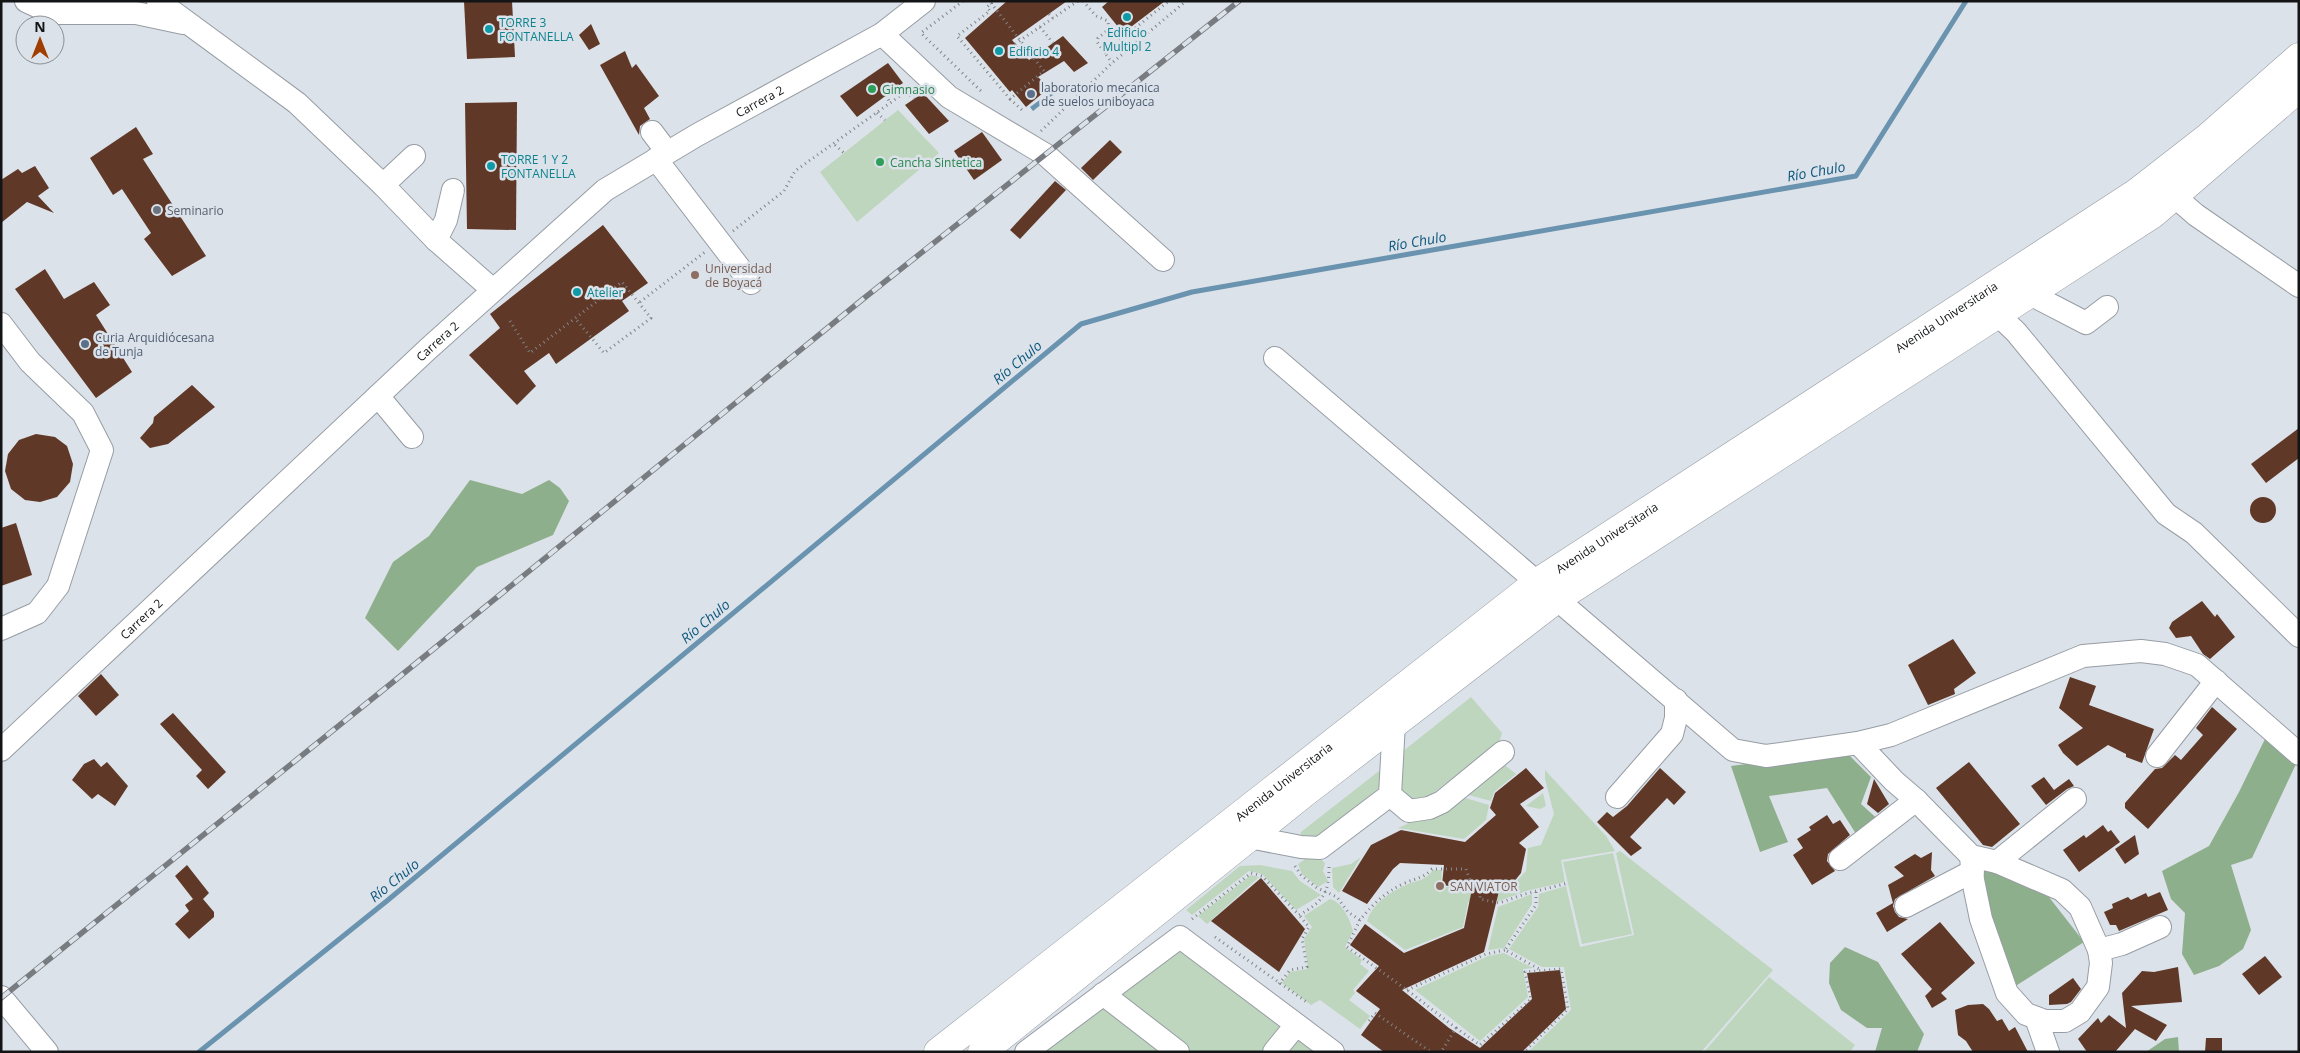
<svg xmlns="http://www.w3.org/2000/svg" width="2300" height="1053" font-family="'Open Sans',sans-serif">
<style>
.green{fill:#bed6bd}
.forest{fill:#8eaf8c}
.water{fill:#6993af}
.lines{fill:none;stroke-linecap:round;stroke-linejoin:round}
.stream{stroke:#6993af;stroke-width:5}
.building{fill:#5f3827}
.minor-casing{stroke:#979da4;stroke-width:24}
.major-casing{stroke:#979da4;stroke-width:29}
.path{stroke:#81858a;stroke-width:3;stroke-dasharray:1 4;stroke-linecap:butt}
.minor{stroke:#fff;stroke-width:22}
.major{stroke:#fff;stroke-width:28}
.rail-casing{stroke:#787c81;stroke-width:5.5}
.rail{stroke:#dce2e9;stroke-width:4;stroke-dasharray:11;stroke-linecap:butt}
.culture-dot{fill:#0f9aa8;stroke:#dce2e9;stroke-width:2}
.leisure-dot{fill:#2e9e5b;stroke:#dce2e9;stroke-width:2}
.service-dot{fill:#5c6f8a;stroke:#dce2e9;stroke-width:2}
.worship-dot{fill:#6b7280;stroke:#dce2e9;stroke-width:2}
.education-dot{fill:#8d6e63;stroke:#dce2e9;stroke-width:2}
.labels{text-anchor:middle;dominant-baseline:central;stroke-width:5;stroke-linejoin:round;paint-order:stroke}
.culture-label{font-size:12px;fill:#0d838f;stroke:#dce2e9;text-anchor:start}
.service-label{font-size:12px;fill:#4e5e75;stroke:#dce2e9;text-anchor:start}
.leisure-label{font-size:12px;fill:#27864d;stroke:#dce2e9;text-anchor:start}
.street-label{font-size:12px;fill:#121416;stroke:#dce2e9}
.worship-label{font-size:12px;fill:#5b616d;stroke:#dce2e9;text-anchor:start}
.education-label{font-size:12px;fill:#785e54;stroke:#dce2e9;text-anchor:start}
.water-label{font-size:14px;font-style:italic;fill:#0c567d;stroke:#dce2e9}
</style>
<rect width="100%" height="100%" fill="#dce2e9"/>
<g class="green">
<path d="M898 110 939 153 857 222 820 172Z"/>
<path d="M1471 697 1502 733 1499 743 1428 797 1412 799 1400 788 1402 752Z"/>
<path d="M1502 763 1516 774 1494 792 1491 801 1465 794Z"/>
<path d="M1545 770 1606 836 1615 851 1561 860 1565 882 1526 891 1499 901 1487 899 1489 889H1509L1526 871 1528 848 1541 845 1554 814 1545 779Z"/>
<path d="M1379 771 1383 773V785L1314 840 1300 841 1301 832Z"/>
<path d="M1543 793 1546 806 1540 809 1526 806Z"/>
<path d="M1462 797 1489 805 1486 820 1464 839 1398 828 1407 824 1417 815Z"/>
<path d="M1620 851 1773 970 1701 1052H1528L1571 1010 1564 967H1542L1509 949 1538 907 1539 894 1566 886 1580 947 1634 935 1616 853Z"/>
<path d="M1613 853 1632 934 1582 944 1563 862Z"/>
<path d="M1302 856 1319 857 1325 863 1323 871 1328 881 1318 887 1302 874 1298 864 1304 860Z"/>
<path d="M1361 857 1339 893 1333 887 1332 868 1351 864Z"/>
<path d="M1260 865 1292 871 1300 881 1321 895 1296 910 1262 874 1249 871 1192 915 1186 910 1240 866Z"/>
<path d="M1433 870H1442L1441 886 1467 889 1469 884 1476 889 1472 900 1468 902 1463 927 1405 950 1367 921C1373 903 1389 893 1406 885 1417 880 1426 881 1433 870Z"/>
<path d="M1251 875 1259 877 1207 924 1198 916Z"/>
<path d="M1532 894V904L1504 948 1488 950 1498 907Z"/>
<path d="M1330 899C1342 902 1350 919 1353 931L1345 947 1362 960 1360 964 1369 971 1353 990 1355 993 1349 1000 1370 1016 1360 1029 1320 1000 1311 1005 1282 983 1290 972 1308 969 1304 939 1312 927 1304 916Z"/>
<path d="M1180 946 1287 1025 1264 1052H1189L1115 994Z"/>
<path d="M1504 953 1533 968 1523 969 1528 997 1480 1041 1415 990 1488 956Z"/>
<path d="M1769 977 1855 1045 1850 1052H1704Z"/>
<path d="M1103 1003 1166 1052H1046L1041 1048Z"/>
<path d="M1302 1029 1330 1052H1284Z"/>
</g>
<g class="forest">
<path d="M470 480 522 494 549 480 560 488 569 501 553 535 477 567 398 651 365 618 393 562 429 536Z"/>
<path d="M2265 739 2296 764 2252 858 2231 865 2251 930 2243 949 2219 966 2194 975 2182 954 2185 913 2171 899 2162 871 2209 846 2239 792Z"/>
<path d="M1845 751 1871 777 1861 804 1882 823 1858 837 1827 788 1769 796 1788 842 1760 852 1731 766Z"/>
<path d="M1983 870 2006 874 2045 892 2084 942 2014 987 1988 921Z"/>
<path d="M1845 947 1878 962 1924 1034 1917 1052H1875L1882 1028H1867L1841 1010 1829 983 1830 963Z"/>
<path d="M2178 1037 2179 1052H2146L2165 1039Z"/>
</g>
<path class="water" d="M1051 92 1053 95 1033 111 1030 107Z"/>
<g class="lines">
<path class="stream" d="M199 1052 388 900 1081 324 1192 292 1856 176 1966 1"/>
</g>
<g class="building">
<path d="M464 1H512L515 57 467 59Z"/>
<path d="M1007 1H1067L1012 40 1029 60 1063 36 1088 63 1074 72 1064 61 1038 77 1049 88 1026 107 1012 90 1010 92 965 38Z"/>
<path d="M1109 1H1165L1123 33 1102 7Z"/>
<path d="M591 24 600 44 589 50 579 35Z"/>
<path d="M625 51 632 68 636 64 659 96 644 108 650 119 640 126 639 135 600 65Z"/>
<path d="M888 63 903 83 857 117 840 96Z"/>
<path d="M923 93 949 121 929 134 905 105Z"/>
<path d="M517 102 516 230 467 229 465 103Z"/>
<path d="M136 127 153 154 143 159 206 256 172 276 144 239 151 233 122 189 113 195 90 158Z"/>
<path d="M982 132 1002 160 974 180 954 151Z"/>
<path d="M1110 140 1122 152 1093 180 1081 168Z"/>
<path d="M35 166 49 188 38 196 54 213 27 202 1 223V180L18 169 22 173Z"/>
<path d="M1055 181 1066 190 1020 239 1010 230Z"/>
<path d="M603 225 648 283 622 301 629 311 556 364 549 353 524 371 536 386 517 405 469 355 500 328 490 314Z"/>
<path d="M45 269 64 299 94 282 110 305 96 315 132 372 96 398 15 289Z"/>
<path d="M192 385 215 407 168 444 150 448 140 438 153 423 154 417Z"/>
<path d="M2299 428V458L2266 483 2251 464Z"/>
<path d="M36 434 55 437 67 446 73 464 70 482 57 497 40 502 25 500 11 489 5 471 8 454 19 440Z"/>
<circle cx="2263" cy="510" r="13"/>
<path d="M16 523 32 575 1 586V528Z"/>
<path d="M2202 601 2215 617 2217 614 2235 637 2210 659 2203 654 2191 636 2176 638 2169 628 2172 622Z"/>
<path d="M1953 639 1976 673 1954 689 1955 694 1928 705 1908 665Z"/>
<path d="M101 674 119 695 96 716 78 696Z"/>
<path d="M2070 677 2096 686 2089 705 2154 729 2142 763 2126 757V754L2108 745 2077 766 2063 753 2058 745 2083 728 2059 708Z"/>
<path d="M2212 707 2237 729 2148 829 2125 808V803L2155 769 2162 768 2175 755 2181 760 2203 735 2196 728Z"/>
<path d="M173 713 226 772 208 789 196 776 202 770 160 724Z"/>
<path d="M94 759 101 767 107 762 128 786 115 806 98 794 92 799 72 780 84 764Z"/>
<path d="M1969 762 2020 824 1992 847 1983 845 1936 788Z"/>
<path d="M1526 768 1544 788 1520 804 1539 827 1519 843 1526 849 1521 873 1509 888 1500 887 1484 952 1402 990 1449 1028 1480 1048 1532 999 1527 973 1560 970 1566 1009 1522 1052H1384L1361 1035 1380 1009 1356 991 1379 966 1350 945 1365 924 1404 953 1464 928 1472 889 1442 885 1444 865 1400 863 1393 869 1367 904 1342 891 1371 845 1401 830 1465 842 1496 815 1490 808 1495 793Z"/>
<path d="M1660 768 1686 792 1674 805 1667 798 1630 837 1642 848 1631 856 1597 822 1607 812 1613 817 1627 806Z"/>
<path d="M2044 777 2054 790 2069 779 2074 786 2067 789 2046 805 2031 786Z"/>
<path d="M1874 779 1889 804 1878 813 1867 804Z"/>
<path d="M1827 815 1833 824 1840 820 1850 835 1828 854 1827 861 1835 871 1812 885 1793 855 1803 848 1797 839 1811 830 1809 827Z"/>
<path d="M2103 825 2108 832 2111 830 2120 842 2079 872 2063 850 2084 835 2086 838Z"/>
<path d="M2135 835 2139 854 2125 864 2115 849Z"/>
<path d="M1932 852 1931 870 1935 876 1895 899 1893 906 1895 912 1899 917 1908 919 1887 932 1876 913 1893 903 1888 885 1904 876 1894 867 1915 854 1921 858Z"/>
<path d="M187 865 209 893 203 899 214 912V917L189 939 175 924 189 911 185 905 193 899 175 876Z"/>
<path d="M1261 878 1305 929 1279 972 1211 921Z"/>
<path d="M2160 892 2168 910 2119 931 2116 925H2110L2104 912 2113 908 2112 904 2128 897 2131 900 2146 893 2148 897Z"/>
<path d="M1940 922 1975 963 1941 993 1947 999 1932 1008 1925 996 1932 989 1901 954Z"/>
<path d="M2265 956 2282 977 2259 995 2242 974Z"/>
<path d="M2178 967 2182 1002 2131 1006 2167 1025 2156 1041 2135 1029 2115 1052H2087L2078 1039 2098 1018 2101 1023 2109 1015 2126 1028 2122 993 2142 971 2154 972Z"/>
<path d="M2073 978 2081 989 2071 1002 2067 1004 2049 1005V995Z"/>
<path d="M1983 1004 1989 1009 1997 1021 2002 1019 2009 1031 2015 1027 2028 1052H1973L1966 1041 1958 1035 1955 1010 1968 1005Z"/>
<path d="M2206 1038H2222V1052H2205Z"/>
</g>
<g class="lines">
<g class="minor-casing">
<g id="minor">
<path d="M26 1 52 13H136L183 23"/>
<path d="M158 1 297 103 383 185 436 240 493 290"/>
<path d="M882 34 949 97 1046 155 1163 260"/>
<path d="M652 132 667 152"/>
<path d="M656 159 751 283"/>
<path d="M383 185 414 156"/>
<path d="M2174 196 2196 215 2299 286"/>
<path d="M436 240 446 220 453 190"/>
<path d="M2028 293 2086 323 2107 307"/>
<path d="M1996 313 2016 332 2166 514 2194 533 2299 636"/>
<path d="M1 324 30 362 83 413 102 450 58 586 37 613 1 629"/>
<path d="M1275 358 1733 750 1766 756 1858 743 1891 735 2083 656 2141 651 2165 654 2197 665 2299 754"/>
<path d="M378 396 412 437"/>
<path d="M1858 743 1894 781 1916 800 1971 856 1997 862 2062 890 2080 907 2099 950 2101 963 2098 987 2080 1012 2065 1021H2045L2026 1014 2007 993 1981 919 1973 880 1971 856"/>
<path id="s1" d="M1 750 428 349 605 190 697 135 882 34 924 1"/>
<path d="M2157 756 2216 681"/>
<path d="M1390 795 1409 811 1429 808 1442 802 1503 752"/>
<path d="M1617 797 1672 734 1676 718V700"/>
<path d="M1249 837 1301 847 1320 848 1390 795 1394 723"/>
<path d="M1840 859 1916 800"/>
<path d="M1997 862 2075 799"/>
<path d="M1906 906 1973 871"/>
<path d="M2099 950 2122 944 2160 927"/>
<path d="M1103 994 1178 1052"/>
<path d="M1 997 47 1052"/>
<path d="M2036 1018 2048 1052"/>
<path d="M1026 1052 1180 937 1333 1052"/>
<path d="M1274 1052 1296 1025"/>
</g>
</g>
<g class="major-casing">
<g id="major">
<path id="s2" d="M938 1052 1538 582 2136 193 2208 137 2299 57"/>
<path d="M982 1052 1303 794 1558 598 2153 214 2299 88"/>
</g>
</g>
<g class="path">
<path d="M963 1 921 33 982 92"/>
<path d="M1083 1 1096 16 1108 21 1109 29 1098 38 1097 42 1112 63"/>
<path d="M991 3 1044 71 1010 99 957 36 990 11 987 7 994 1"/>
<path d="M1049 14 1053 18"/>
<path d="M1040 27 1053 43"/>
<path d="M1015 44 1078 1"/>
<path d="M1104 53 1169 1"/>
<path d="M906 92 914 99"/>
<path d="M886 95 890 103"/>
<path d="M1010 99 1022 110"/>
<path d="M877 113 885 120"/>
<path d="M1041 131 1112 63 1186 1"/>
<path d="M835 145 844 153"/>
<path d="M733 231 784 191 795 171 911 88"/>
<path d="M640 302 705 252"/>
<path d="M510 321 530 353 622 282 651 318 604 353 575 318"/>
<path d="M1295 866 1301 875 1317 888 1337 897 1348 912 1360 920C1374 903 1385 892 1405 883 1416 878 1424 878 1432 869H1466L1472 886 1481 889 1480 899 1499 903 1525 894 1568 883"/>
<path d="M1536 892V905L1505 950 1541 970"/>
<path d="M1192 919 1251 873 1262 876 1299 915C1323 902 1329 893 1329 867"/>
<path d="M1360 920 1347 947 1407 990 1456 1028 1441 1052"/>
<path d="M1215 937 1308 1003"/>
<path d="M1279 984 1290 970 1307 967 1302 939 1309 927 1299 915"/>
<path d="M1407 990 1486 954 1505 950"/>
<path d="M1369 1021 1375 1013 1431 1052"/>
<path d="M1456 1028 1480 1045 1531 999 1525 972 1561 969 1568 1009 1524 1052"/>
</g>
<use href="#minor" class="minor"/>
<use href="#major" class="major"/>
<g class="rail-casing">
<path id="rail" d="M1 998 393 682 863 299 1239 1"/>
</g>
<use href="#rail" class="rail"/>
</g>
<g class="culture-dot">
<circle cx="1127" cy="17" r="5"/>
<circle cx="489" cy="29" r="5"/>
<circle cx="999" cy="51" r="5"/>
<circle cx="491" cy="166" r="5"/>
<circle cx="577" cy="292" r="5"/>
</g>
<g class="leisure-dot">
<circle cx="872" cy="89" r="5"/>
<circle cx="880" cy="162" r="5"/>
</g>
<g class="service-dot">
<circle cx="1031" cy="94" r="5"/>
<circle cx="85" cy="344" r="5"/>
</g>
<circle class="worship-dot" cx="157" cy="210" r="5"/>
<g class="education-dot">
<circle cx="695" cy="275" r="5"/>
<circle cx="1440" cy="886" r="5"/>
</g>
<g class="labels">
<g class="culture-label">
<text x="499" y="22">TORRE 3<tspan x="499" dy="14">FONTANELLA</tspan></text>
<text x="1127" y="32" text-anchor="middle">Edificio<tspan x="1127" dy="14">Multipl 2</tspan></text>
<text x="1009" y="51">Edificio 4</text>
<text x="501" y="159">TORRE 1 Y 2<tspan x="501" dy="14">FONTANELLA</tspan></text>
<text x="587" y="292">Atelier</text>
</g>
<g class="service-label">
<text x="1041" y="87">laboratorio mecanica<tspan x="1041" dy="14">de suelos uniboyaca</tspan></text>
<text x="95" y="337">Curia Arquidiócesana<tspan x="95" dy="14">de Tunja</tspan></text>
</g>
<g class="leisure-label">
<text x="882" y="89">Gimnasio</text>
<text x="890" y="162">Cancha Sintetica</text>
</g>
<g class="street-label">
<text stroke="none"><textPath href="#s1" startOffset="1002">Carrera 2</textPath></text>
<text stroke="none"><textPath href="#s2" startOffset="1249">Avenida Universitaria</textPath></text>
<text stroke="none"><textPath href="#s1" startOffset="598">Carrera 2</textPath></text>
<text stroke="none"><textPath href="#s2" startOffset="844">Avenida Universitaria</textPath></text>
<text stroke="none"><textPath href="#s1" startOffset="192">Carrera 2</textPath></text>
<text stroke="none"><textPath href="#s2" startOffset="439">Avenida Universitaria</textPath></text>
</g>
<g class="worship-label">
<text x="167" y="210">Seminario</text>
</g>
<g class="education-label">
<text x="705" y="268">Universidad<tspan x="705" dy="14">de Boyacá</tspan></text>
<text x="1450" y="886">SAN VIATOR</text>
</g>
<g class="water-label">
<text transform="translate(1816 171) rotate(-10)">Río Chulo</text>
<text transform="translate(1417 241) rotate(-10)">Río Chulo</text>
<text transform="translate(1017 362) rotate(-40)">Río Chulo</text>
<text transform="translate(705 621) rotate(-40)">Río Chulo</text>
<text transform="translate(394 880) rotate(-39)">Río Chulo</text>
</g>
</g>
<rect width="2300" height="1053" fill="none" stroke="#121416" stroke-width="5"/>
<g transform="translate(40 40)"><circle r="24" fill="#dce2e9" stroke="#8b9095"/>
<path d="M0-4L9 19L0 12L-9 19Z" fill="#a03d00"/>
<text y="-8" font-size="14" font-weight="bold" text-anchor="middle" fill="#121416">N</text>
</g>
</svg>
